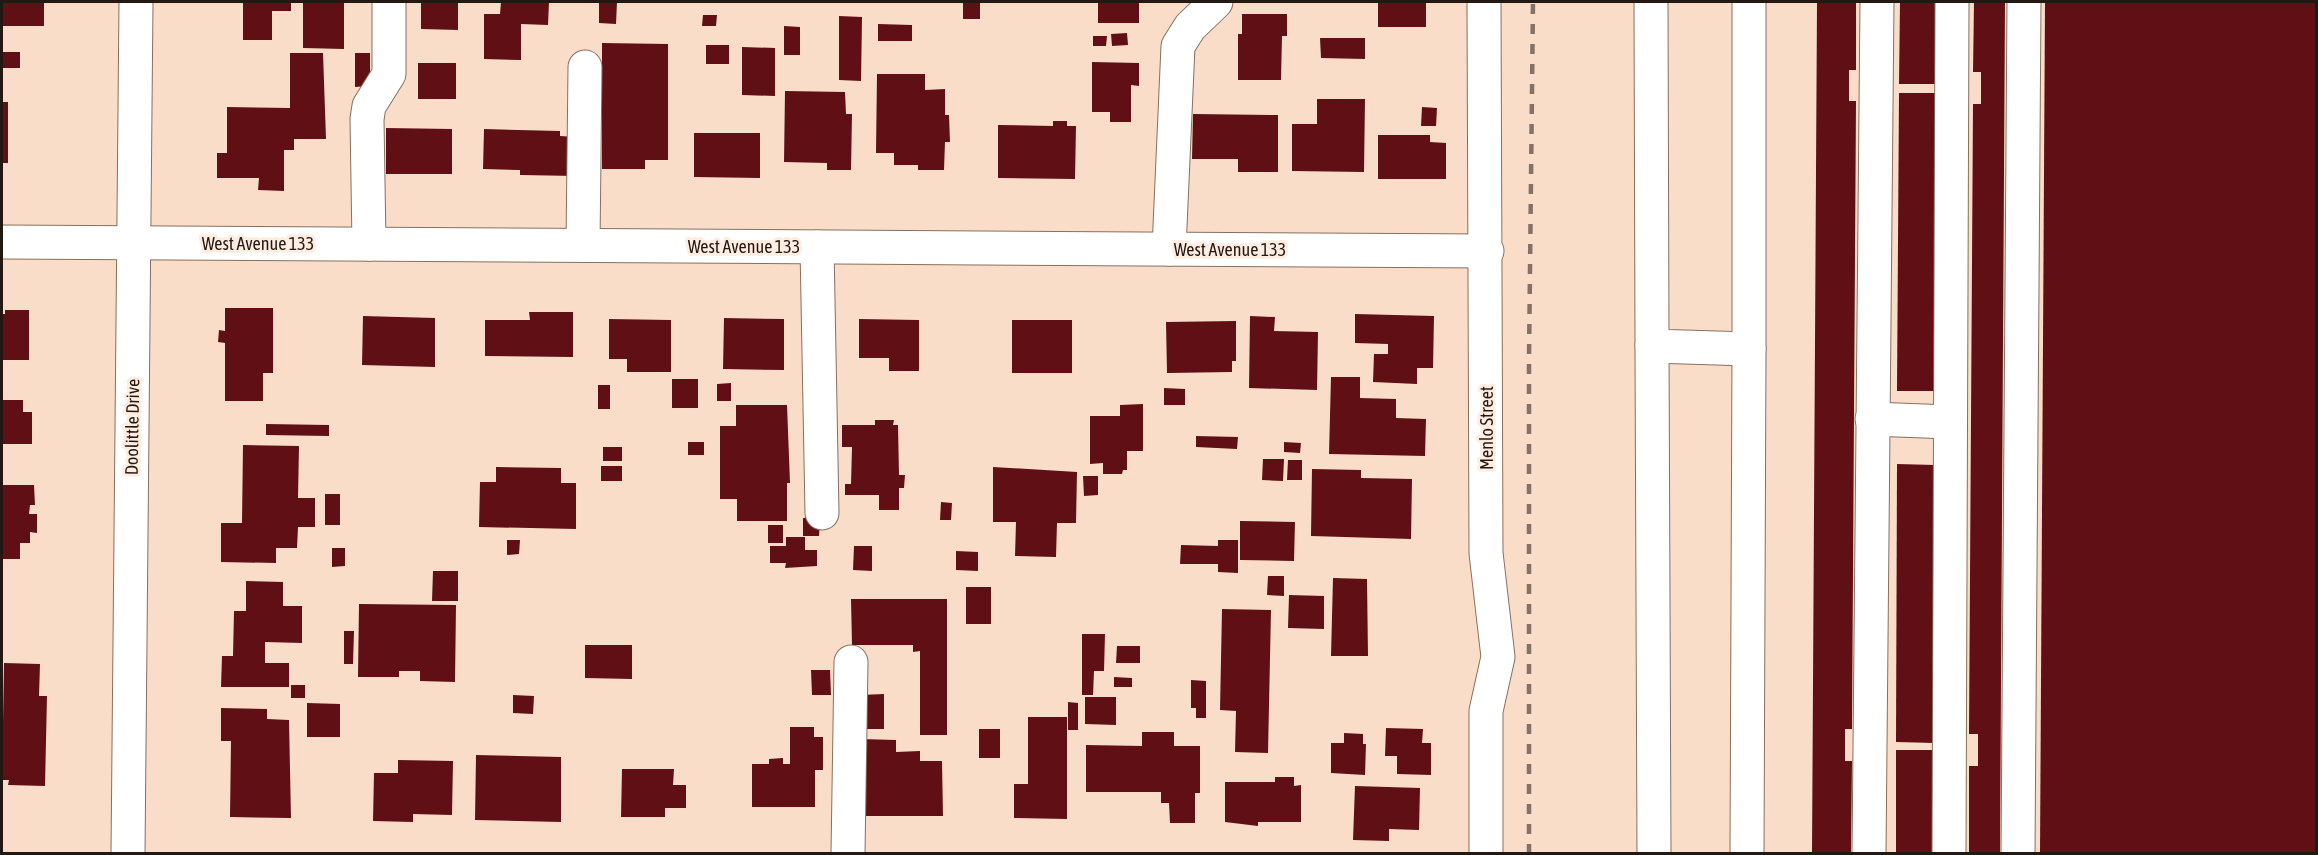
<svg xmlns="http://www.w3.org/2000/svg" width="2318" height="855" font-family="'Asap Condensed',sans-serif">
<style>
.building{fill:#601014}
.lines{fill:none;stroke-linecap:round;stroke-linejoin:round}
.minor-casing{stroke:#896f5e;stroke-width:35}
.minor{stroke:#fff;stroke-width:33}
.rail{stroke:#857265;stroke-width:4.5;stroke-dasharray:10 10;stroke-linecap:butt}
.labels{text-anchor:middle;dominant-baseline:central;stroke-width:6;stroke-linejoin:round;paint-order:stroke}
.street-label{font-size:18px;fill:#241912;stroke:#ffede1}
</style>
<rect width="100%" height="100%" fill="#faddc9"/>
<g class="building">
<rect x="2" y="2" width="42" height="24"/>
<path d="M243 2H291V11H272V40H243Z"/>
<path d="M303 2H344V49L303 48Z"/>
<path d="M421 2H458V30L421 29Z"/>
<path d="M501 2H549L548 25 521 24V60L484 59V14H500Z"/>
<path d="M599 2H617L616 24 599 23Z"/>
<rect x="963" y="2" width="17" height="17"/>
<rect x="1098" y="2" width="41" height="21"/>
<rect x="1378" y="2" width="48" height="25"/>
<path d="M1817 2H1856V70H1849V101H1856L1852 729H1845V761H1852L1851 854H1812Z"/>
<path d="M1900 2H1937V84H1899Z"/>
<path d="M1974 2H2005L2000 854H1969V766H1978V734H1969L1973 104H1981V72H1973Z"/>
<path d="M2045 2H2316V854H2040Z"/>
<path d="M1242 14H1287V36H1282L1281 80H1238V34H1242Z"/>
<path d="M703 15H717L716 26H702Z"/>
<path d="M839 16 862 17 861 81 839 80Z"/>
<path d="M878 24 912 25V41H878Z"/>
<path d="M784 26 800 27V55H784Z"/>
<path d="M1127 33 1128 45 1112 46 1111 34Z"/>
<path d="M1093 36H1107L1106 46H1093Z"/>
<path d="M1320 38H1365V59L1321 58Z"/>
<path d="M602 43 668 44V160H645V169H602Z"/>
<rect x="706" y="45" width="23" height="19"/>
<path d="M742 47 775 48V96L742 95Z"/>
<rect x="2" y="52" width="18" height="16"/>
<path d="M290 53H323L326 139H294V150H284V191L258 190 259 178H217V153H227V107L290 108Z"/>
<path d="M355 53H370V86L355 87Z"/>
<path d="M1092 62 1139 63V86L1131 85V122H1110V112H1092Z"/>
<rect x="418" y="63" width="38" height="36"/>
<path d="M877 74H925V90L945 89V115H949L950 142H945L944 170H918V165H894V153H876Z"/>
<path d="M785 91 845 92 846 114H852L851 170H827V163L784 162Z"/>
<path d="M1899 93H1937L1935 391H1897Z"/>
<path d="M1317 99H1365L1364 172 1292 171V124H1317Z"/>
<rect x="2" y="102" width="6" height="61"/>
<path d="M1422 107 1437 108 1436 126H1421Z"/>
<path d="M1193 114 1278 115V172H1238V159H1192Z"/>
<path d="M1053 121H1067V126H1076L1075 179 998 178V125L1053 126Z"/>
<path d="M386 128 452 129V174H386Z"/>
<path d="M484 129 560 131V136L576 137V176L520 175V170L483 169Z"/>
<path d="M694 133H760V178L694 177Z"/>
<path d="M1378 135H1430V142L1446 143V179H1378Z"/>
<path d="M225 308H273V373H263V401H225V343L218 342 219 330 225 331Z"/>
<path d="M5 310H29V360H2V314H5Z"/>
<path d="M529 312H573V357L485 356V320H530Z"/>
<path d="M1355 314 1434 316 1433 368H1417V384L1373 382 1374 354H1388V344L1355 343Z"/>
<path d="M363 316 435 318V367L362 365Z"/>
<path d="M1250 316 1275 317 1274 331 1318 332 1317 390 1249 388Z"/>
<path d="M724 318 784 319V370L723 369Z"/>
<path d="M609 319 671 320V372H627V359H609Z"/>
<path d="M859 319 919 320V371H889V358H859Z"/>
<rect x="1012" y="320" width="60" height="53"/>
<path d="M1236 321V361H1232V372L1167 373 1166 322Z"/>
<path d="M1331 377H1360V398L1396 399V418L1426 419 1425 456 1329 454Z"/>
<rect x="672" y="379" width="26" height="29"/>
<path d="M731 383V401H717V384Z"/>
<rect x="598" y="385" width="12" height="24"/>
<path d="M1164 388 1185 389V405H1164Z"/>
<path d="M2 400H23V412H32V444H2Z"/>
<path d="M1143 404V451H1127V470H1123L1122 474H1103V463L1090 464V416H1120V405Z"/>
<path d="M736 405H787L790 483H787V521H737V499H720V426H736Z"/>
<path d="M875 420H894L893 425H898L899 475H905L904 488H899V510H879V495H845V484H851L852 447H842V425H875Z"/>
<path d="M266 424 329 425V436L266 435Z"/>
<path d="M1196 436 1238 437 1237 449 1196 447Z"/>
<rect x="688" y="442" width="16" height="13"/>
<path d="M1284 442 1301 443 1300 453 1284 452Z"/>
<path d="M243 445 299 446 298 498H315V527H298L297 548H276V563L221 562V523H242Z"/>
<rect x="603" y="447" width="19" height="14"/>
<path d="M1263 459H1284L1283 481 1262 480Z"/>
<path d="M1288 460H1302V480H1287Z"/>
<path d="M1897 464 1935 465 1934 743 1896 742Z"/>
<rect x="601" y="466" width="21" height="15"/>
<path d="M496 467 561 468V483H576V529L479 527 480 482H496Z"/>
<path d="M993 467 1077 472 1076 523H1057L1056 557 1015 556 1016 522H993Z"/>
<path d="M1312 469 1361 470V478L1412 479 1411 539 1311 536Z"/>
<path d="M1083 476H1098V495L1084 496Z"/>
<path d="M2 485H34L35 505H30L29 514H37V533L30 532V543H20V559H2Z"/>
<rect x="325" y="494" width="15" height="31"/>
<path d="M941 502 952 503 951 520H940Z"/>
<path d="M803 518H820L819 536H803Z"/>
<path d="M1240 521 1295 522 1294 561 1240 560Z"/>
<rect x="768" y="525" width="15" height="18"/>
<path d="M786 537H805V550H817V566L785 568 786 563H770V546H786Z"/>
<path d="M507 540H520L519 554 507 555Z"/>
<path d="M1218 540H1238V573L1218 572V564H1180L1181 545 1218 546Z"/>
<path d="M854 546H872V571L853 570Z"/>
<path d="M332 548H345V566L332 567Z"/>
<path d="M956 551 978 552V571L956 570Z"/>
<path d="M433 571H458V601H432Z"/>
<path d="M1268 576H1284V596L1267 595Z"/>
<path d="M1333 578 1367 579 1368 656H1331Z"/>
<path d="M246 581 283 582V606H302V643L265 642V663H289V687H221L222 656H233L234 611H246Z"/>
<rect x="966" y="587" width="25" height="37"/>
<path d="M1289 595 1324 596V629L1288 628Z"/>
<path d="M851 599H947V735H920V651L913 652V645H852Z"/>
<path d="M359 604 456 605 455 682 420 681V671H399V677H358Z"/>
<path d="M1222 609 1271 610 1268 753 1235 752 1236 711 1220 710Z"/>
<path d="M344 631H354L353 664H344Z"/>
<path d="M1082 634H1105L1104 671H1094L1093 695H1082Z"/>
<path d="M585 645H632V679L585 678Z"/>
<path d="M1117 646H1140V663H1116Z"/>
<path d="M4 663 40 664 39 696H47L45 786 8 785 9 780H2Z"/>
<path d="M811 670H830L831 695H812Z"/>
<path d="M1114 677 1132 678V687H1114Z"/>
<path d="M1191 680 1206 681V718H1196V708H1191Z"/>
<rect x="291" y="685" width="14" height="13"/>
<path d="M884 694V729H860V695Z"/>
<path d="M513 695 534 696 533 714 513 713Z"/>
<path d="M1085 697H1116V725L1085 724Z"/>
<path d="M1068 702 1078 703V730H1068Z"/>
<path d="M307 703 340 704V737H307Z"/>
<path d="M221 708 267 709V719L289 720 291 818 230 817 231 741H221Z"/>
<path d="M1028 717H1067V819L1014 818V784H1028Z"/>
<path d="M790 727H814V737H823V770H815V807H752V764H769V759L783 758V764H790Z"/>
<path d="M1386 728 1423 729 1422 743H1431V775L1397 774V756H1385Z"/>
<rect x="979" y="729" width="21" height="29"/>
<path d="M1142 732H1174V746H1200V793H1195V823H1170L1169 803H1161V792H1086V745L1142 746Z"/>
<path d="M1344 733 1363 734V744H1366L1365 775 1331 773V743H1344Z"/>
<path d="M861 739 896 740V752L920 751V761H942L943 816H862Z"/>
<rect x="1896" y="750" width="38" height="104"/>
<path d="M476 755 561 757V822L475 820Z"/>
<path d="M398 760 453 761 452 815 413 814V822L373 821 374 773H398Z"/>
<path d="M622 769H674L673 785H686V808H665V817H621Z"/>
<path d="M1275 777H1294V786L1301 785V822H1258V826L1225 822V782H1275Z"/>
<path d="M1355 786 1420 788 1419 830 1389 829V841L1353 840Z"/>
</g>
<g class="lines">
<g class="minor-casing">
<g id="minor">
<path d="M1484 2 1486 553 1498 657 1486 711V854"/>
<path d="M1651 2 1652 346 1749 349V2"/>
<path d="M2 242 1487 251"/>
<path d="M369 244 367 119 369 106 389 74V3"/>
<path d="M583 245 585 67"/>
<path d="M817 247 822 513"/>
<path d="M1169 249 1178 46 1190 27 1216 2"/>
<path d="M1652 346 1654 854"/>
<path d="M1872 419 1950 422"/>
<path d="M128 854 136 2"/>
<path d="M848 854 851 662"/>
<path d="M1747 854 1749 349"/>
<path d="M1869 854 1877 2"/>
<path d="M1949 854 1952 2"/>
<path d="M2018 854 2024 2"/>
</g>
</g>
<use href="#minor" class="minor"/>
<path class="rail" d="M1529 854V359L1533 2"/>
</g>
<g class="labels">
<g class="street-label">
<text x="258" y="243">West Avenue 133</text>
<text x="744" y="246">West Avenue 133</text>
<text x="1230" y="249">West Avenue 133</text>
<text transform="translate(132 427) rotate(-89)">Doolittle Drive</text>
<text transform="translate(1486 428) rotate(-90)">Menlo Street</text>
</g>
</g>
<rect width="2318" height="855" fill="none" stroke="#241912" stroke-width="6"/>
</svg>
